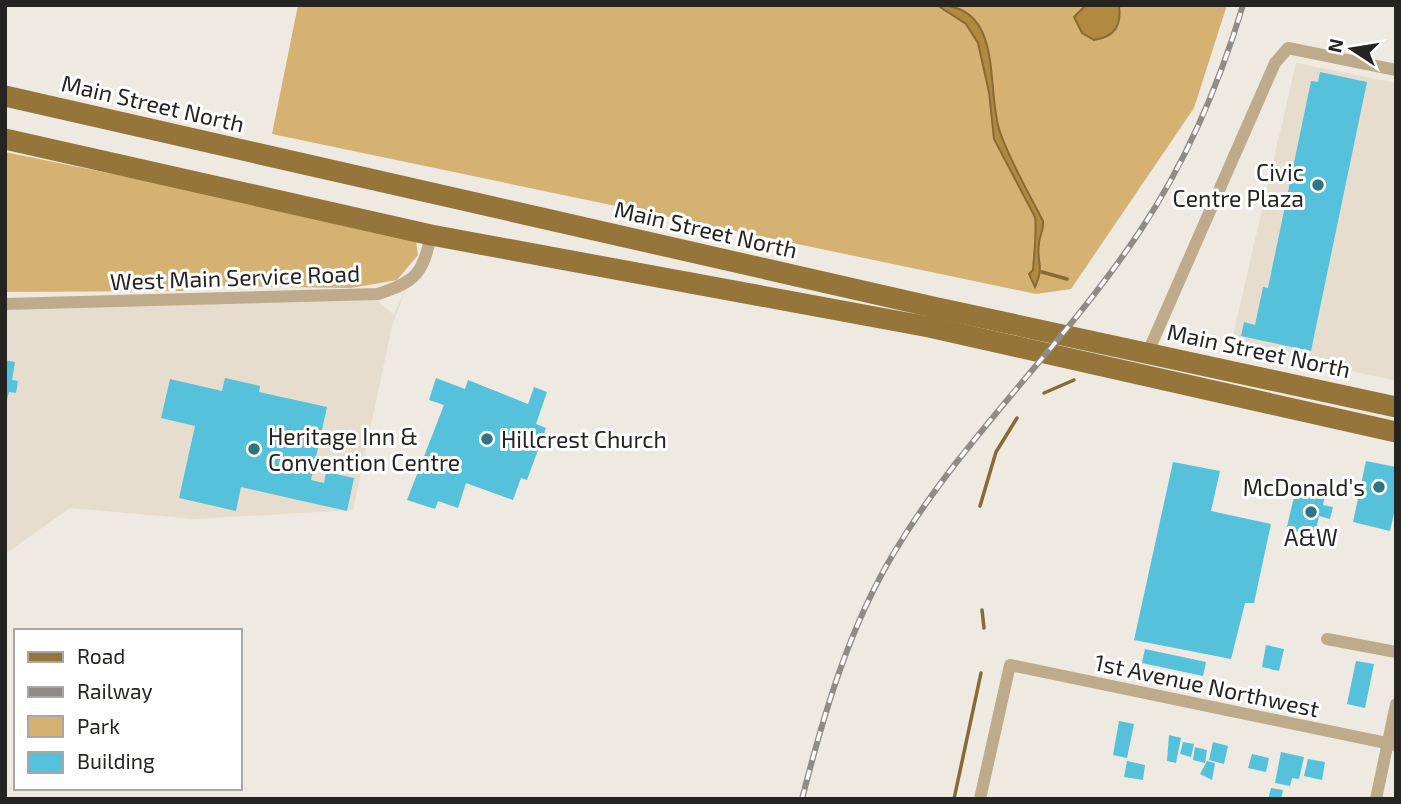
<svg xmlns="http://www.w3.org/2000/svg" width="1401" height="804" font-family="'Exo 2',sans-serif">
<style>
.built{fill:#e6ddce}
.green{fill:#d6b272}
.water{fill:#b1893f;stroke:#876b36;stroke-width:2}
.lines{fill:none;stroke-linecap:round;stroke-linejoin:round}
.stream{stroke:#876b36;stroke-width:3.5}
.building{fill:#56c1da}
.minor{stroke:#bdab8c;stroke-width:12}
.primary{stroke:#957539;stroke-width:21}
.rail-casing{stroke:#8f8c86;stroke-width:6}
.rail{stroke:#fff;stroke-width:3.5;stroke-dasharray:10;stroke-linecap:butt}
.poi-dot{fill:#307484;stroke:#fff;stroke-width:2.5}
.labels{text-anchor:middle;dominant-baseline:central;stroke-width:6;stroke-linejoin:round;paint-order:stroke}
.street-label{font-size:23px;fill:#252421;stroke:#fff}
.poi-label{font-size:23px;fill:#252421;stroke:#fff;text-anchor:end}
</style>
<rect width="100%" height="100%" fill="#eee9e1"/>
<g class="built">
<path d="M1296 63 1396 83V381L1231 344Z"/>
<path d="M407 285 392 326 353 510 195 519 70 508 5 554V304L370 294 394 315Z"/>
</g>
<g class="green">
<path d="M298 5H1227L1194 108 1071 289 1036 294 272 134Z"/>
<path d="M5 152 406 234 416 241 418 255 397 280 351 288 217 286 181 291 5 292Z"/>
</g>
<g class="water">
<path d="M937 5C1006 5 985 91 1000 132 1011 163 1028 192 1043 221 1044 230 1040 234 1039 243 1036 263 1045 265 1035 287L1029 274 1033 270C1034 256 1037 229 1035 217L994 139 989 92 978 43 966 24Z"/>
<path d="M1086 5H1119C1122 25 1115 37 1094 40L1082 33 1074 17Z"/>
</g>
<g class="lines">
<g class="stream">
<path d="M1042 272 1067 279"/>
<path d="M1044 393 1074 380"/>
<path d="M980 506 996 452 1017 418"/>
<path d="M982 610 984 628"/>
<path d="M954 799 981 673"/>
</g>
</g>
<g class="building">
<path d="M1320 72 1367 82 1311 351 1241 336 1244 322 1255 325 1263 287 1268 288 1311 81 1318 82Z"/>
<path d="M5 360 15 362 12 380 18 381 16 393 9 392 6 404Z"/>
<path d="M225 378 260 386 259 392 327 407 311 480 324 483 326 472 354 478 347 511 241 487 236 511 179 498 195 426 161 418 170 379 222 391Z"/>
<path d="M436 378 465 389 468 380 528 404 534 387 547 392 536 424 546 428 527 480 521 478 513 500 466 483 458 508 438 501 435 509 407 500 444 405 429 400Z"/>
<path d="M1366 461 1396 467V504L1390 531 1353 522Z"/>
<path d="M1173 462 1220 471 1211 511 1271 524 1254 603H1245L1231 659 1134 640Z"/>
<path d="M1304 483 1326 491 1323 505 1333 507 1330 519 1319 516 1315 534 1286 531 1297 484Z"/>
<path d="M1266 645 1284 649 1279 671 1262 667Z"/>
<path d="M1145 649 1206 662 1203 676 1142 663Z"/>
<path d="M1356 661 1374 664 1365 708 1347 704Z"/>
<path d="M1119 721 1134 724 1127 758 1113 755Z"/>
<path d="M1169 735 1181 738 1176 763 1167 761Z"/>
<path d="M1183 742 1194 744 1191 757 1180 754Z"/>
<path d="M1213 742 1228 746 1224 764 1209 760Z"/>
<path d="M1195 747 1207 750 1205 763 1193 760Z"/>
<path d="M1281 752 1304 757 1299 779 1292 778 1290 786 1275 783Z"/>
<path d="M1252 754 1269 758 1266 772 1248 768Z"/>
<path d="M1308 759 1325 762 1322 780 1304 776Z"/>
<path d="M1127 761 1145 765 1143 780 1124 777Z"/>
<path d="M1207 761 1215 763 1212 780 1200 774Z"/>
<path d="M1271 788 1283 790 1281 799H1268Z"/>
</g>
<g class="lines">
<g class="minor">
<path d="M5 304 378 294C415 282 423 274 431 235"/>
<path d="M1148 352 1275 63 1288 48 1396 70"/>
<path d="M1327 639 1396 652"/>
<path d="M980 799 1010 665 1396 745"/>
<path d="M1376 799 1396 704"/>
</g>
<g class="primary">
<path d="M5 96 933 307 1396 407"/>
<path d="M5 139 431 235 929 327 1396 432"/>
</g>
<g class="rail-casing">
<path id="rail" d="M802 799C824 713 849 627 895 551 964 436 1066 343 1140 231 1186 162 1219 85 1243 5"/>
</g>
<use href="#rail" class="rail"/>
</g>
<g class="poi-dot">
<circle cx="1318" cy="185" r="7"/>
<circle cx="487" cy="439" r="7"/>
<circle cx="254" cy="449" r="7"/>
<circle cx="1379" cy="487" r="7"/>
<circle cx="1311" cy="512" r="7"/>
</g>
<g class="labels">
<g class="street-label">
<text transform="translate(153 103) rotate(13)">Main Street North</text>
<text transform="translate(706 229) rotate(13)">Main Street North</text>
<text transform="translate(235 277) rotate(-2)">West Main Service Road</text>
<text transform="translate(1259 350) rotate(12)">Main Street North</text>
<text transform="translate(1207 685) rotate(12)">1st Avenue Northwest</text>
</g>
<g class="poi-label">
<text x="1304" y="172">Civic<tspan x="1304" dy="26">Centre Plaza</tspan></text>
<text x="268" y="436" text-anchor="start">Heritage Inn &amp;<tspan x="268" dy="26">Convention Centre</tspan></text>
<text x="501" y="439" text-anchor="start">Hillcrest Church</text>
<text x="1365" y="487">McDonald's</text>
<text x="1311" y="537" text-anchor="middle">A&amp;W</text>
</g>
</g>
<rect width="1401" height="804" fill="none" stroke="#252421" stroke-width="14"/>
<rect x="14" y="629" width="228" height="161" fill="#ffffff" stroke="#a8a7a6" stroke-width="2"/>
<rect x="28" y="652" width="35" height="10" fill="#957539" stroke="#a8a7a6" stroke-width="2"/>
<text x="77" y="664" font-size="21" fill="#252421">Road</text>
<rect x="28" y="687" width="35" height="10" fill="#8f8c86" stroke="#a8a7a6" stroke-width="2"/>
<text x="77" y="699" font-size="21" fill="#252421">Railway</text>
<rect x="28" y="716" width="35" height="21" fill="#d6b272" stroke="#a8a7a6" stroke-width="2"/>
<text x="77" y="734" font-size="21" fill="#252421">Park</text>
<rect x="28" y="752" width="35" height="21" fill="#56c1da" stroke="#a8a7a6" stroke-width="2"/>
<text x="77" y="769" font-size="21" fill="#252421">Building</text>
<g transform="translate(1352 49) rotate(282)" stroke="#ffffff" stroke-width="5" paint-order="stroke">
<path d="M0-5L12 26L0 18L-12 26Z" fill="#252421"/>
<text y="-10" font-size="19" font-weight="bold" text-anchor="middle" fill="#252421">N</text>
</g>
</svg>
